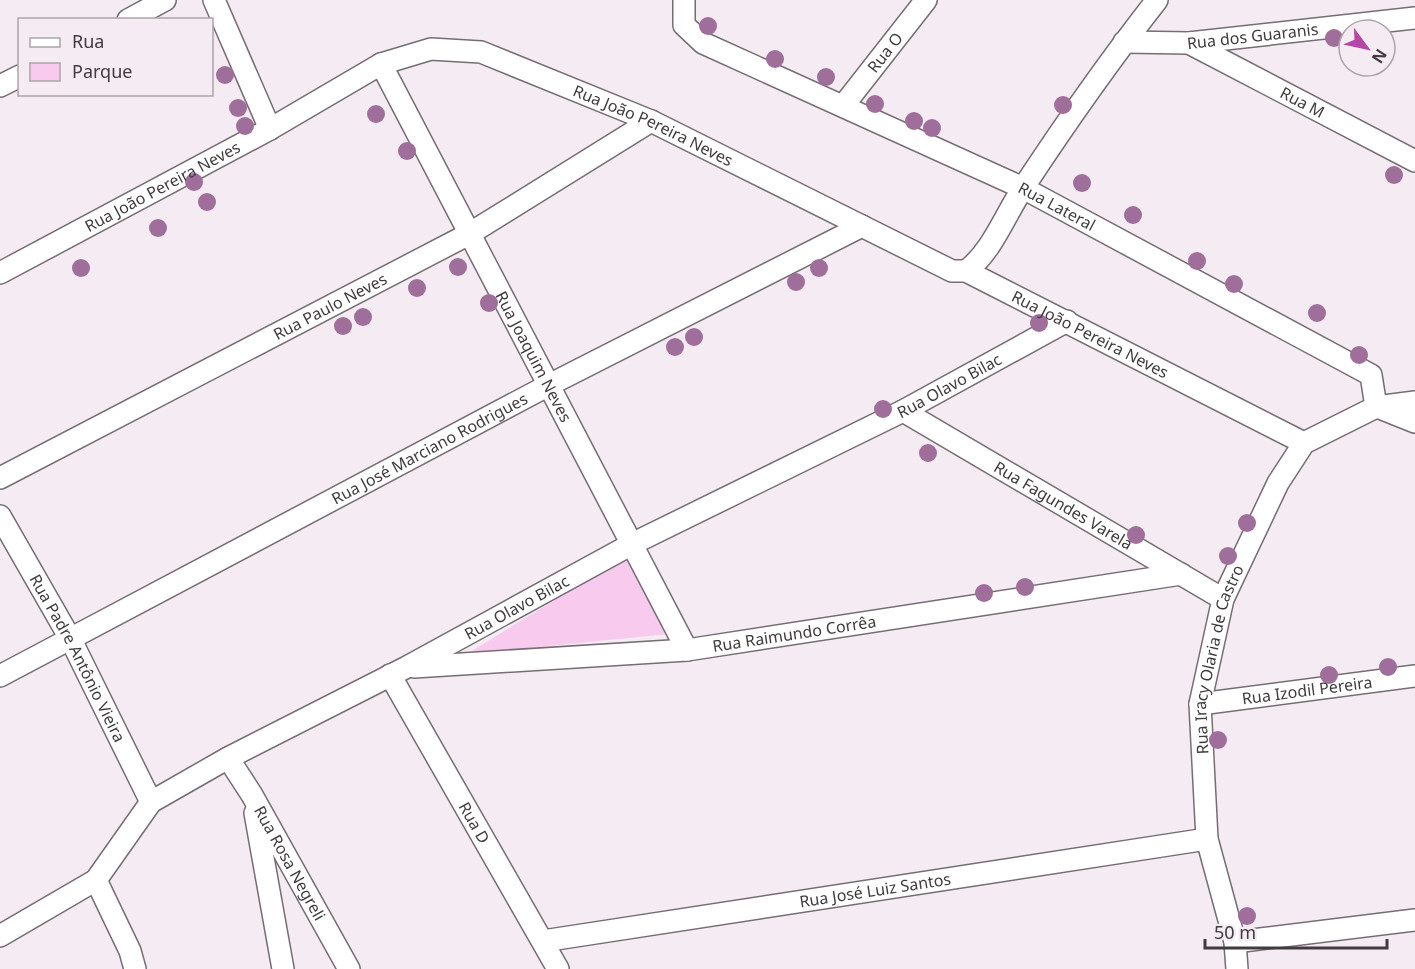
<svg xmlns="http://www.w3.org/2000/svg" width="1415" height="969" font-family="'Noto Sans',sans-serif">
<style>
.green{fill:#f8caee}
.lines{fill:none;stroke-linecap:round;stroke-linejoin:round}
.minor-casing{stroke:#766d74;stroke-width:24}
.minor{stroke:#fff;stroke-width:21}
.tree{fill:#a06e9a}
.labels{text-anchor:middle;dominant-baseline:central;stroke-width:6;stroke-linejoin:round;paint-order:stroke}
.street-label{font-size:16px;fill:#403b3f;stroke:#f5ebf3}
</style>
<rect width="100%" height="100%" fill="#f5ebf3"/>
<path class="green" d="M630 554 669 634 467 654Z"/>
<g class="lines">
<g class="minor-casing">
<g id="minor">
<path d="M214 0 270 129"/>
<path id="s1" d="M684 0V25L703 43 1023 188 1371 375 1376 407"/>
<path d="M128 20 165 0"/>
<path id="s2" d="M1124 42 1189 43 1415 18"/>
<path id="s3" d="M1189 43 1415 161"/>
<path id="s4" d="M381 64 687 650"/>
<path d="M0 86 20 76"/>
<path id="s5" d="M843 106 926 0"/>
<path d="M966 271C992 252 1005 215 1023 188 1065 124 1110 60 1157 0"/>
<path id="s6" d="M0 273 270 129 381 64 431 49 481 52 651 121 952 271H966L1304 443"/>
<path d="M1380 408 1415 422"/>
<path id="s7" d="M903 411 1223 599"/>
<path id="s8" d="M0 478 469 234 651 121"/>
<path id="s9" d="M0 516 71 640 151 802"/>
<path id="s10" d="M414 667 687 650 1181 574"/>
<path id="s11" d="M390 675 558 969"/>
<path id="s12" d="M0 676 549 385 862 226"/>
<path id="s13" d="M1200 704 1415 676"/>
<path id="s14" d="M228 758 252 795 349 969"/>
<path d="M255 813 283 969"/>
<path d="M96 880 130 951 135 969"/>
<path id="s15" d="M0 936 96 880 151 802 228 758 407 667 632 544 903 411 1067 321"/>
<path id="s16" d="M543 941 1207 839"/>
<path d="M1235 942 1415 920"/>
<path id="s17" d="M1237 969 1235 942 1207 839 1200 704 1223 599 1278 483 1304 443 1376 407 1415 402"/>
</g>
</g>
<use href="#minor" class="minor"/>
</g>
<g class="tree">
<circle cx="708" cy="26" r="9"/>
<circle cx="1334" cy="38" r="9"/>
<circle cx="775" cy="59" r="9"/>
<circle cx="225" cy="75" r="9"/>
<circle cx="826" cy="77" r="9"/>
<circle cx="875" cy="104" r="9"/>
<circle cx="1063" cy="105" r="9"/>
<circle cx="238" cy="108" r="9"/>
<circle cx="376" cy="114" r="9"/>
<circle cx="914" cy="121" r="9"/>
<circle cx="245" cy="126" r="9"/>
<circle cx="932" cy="128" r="9"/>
<circle cx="407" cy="151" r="9"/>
<circle cx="1394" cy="175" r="9"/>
<circle cx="194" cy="182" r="9"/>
<circle cx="1082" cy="183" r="9"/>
<circle cx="207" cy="202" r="9"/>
<circle cx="1133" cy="215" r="9"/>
<circle cx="158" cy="228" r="9"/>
<circle cx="1197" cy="261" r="9"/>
<circle cx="458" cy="267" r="9"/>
<circle cx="81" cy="268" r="9"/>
<circle cx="819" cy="268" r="9"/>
<circle cx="796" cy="282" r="9"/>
<circle cx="1234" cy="284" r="9"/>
<circle cx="417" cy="288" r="9"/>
<circle cx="489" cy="303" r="9"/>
<circle cx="1317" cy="313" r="9"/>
<circle cx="363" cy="317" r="9"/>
<circle cx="1039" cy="323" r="9"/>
<circle cx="343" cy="326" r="9"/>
<circle cx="694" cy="337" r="9"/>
<circle cx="675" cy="347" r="9"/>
<circle cx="1359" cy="355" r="9"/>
<circle cx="883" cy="409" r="9"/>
<circle cx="928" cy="453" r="9"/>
<circle cx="1247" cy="523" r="9"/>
<circle cx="1136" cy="535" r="9"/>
<circle cx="1228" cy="556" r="9"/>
<circle cx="1025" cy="587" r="9"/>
<circle cx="984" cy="593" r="9"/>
<circle cx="1388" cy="667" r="9"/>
<circle cx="1329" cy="675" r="9"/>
<circle cx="1218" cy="740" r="9"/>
<circle cx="1247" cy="916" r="9"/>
</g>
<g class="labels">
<g class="street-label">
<text stroke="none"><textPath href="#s2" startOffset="129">Rua dos Guaranis</textPath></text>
<text stroke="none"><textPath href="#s5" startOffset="68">Rua O</textPath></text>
<text stroke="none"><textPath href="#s3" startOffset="128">Rua M</textPath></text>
<text stroke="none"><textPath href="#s6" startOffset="724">Rua João Pereira Neves</textPath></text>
<text stroke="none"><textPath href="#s6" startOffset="184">Rua João Pereira Neves</textPath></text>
<text stroke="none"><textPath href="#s1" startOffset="441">Rua Lateral</textPath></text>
<text stroke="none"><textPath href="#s8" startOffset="372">Rua Paulo Neves</textPath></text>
<text stroke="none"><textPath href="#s6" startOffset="1210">Rua João Pereira Neves</textPath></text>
<text stroke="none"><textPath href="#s4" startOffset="330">Rua Joaquim Neves</textPath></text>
<text stroke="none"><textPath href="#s15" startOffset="1107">Rua Olavo Bilac</textPath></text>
<text stroke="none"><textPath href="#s12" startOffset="486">Rua José Marciano Rodrigues</textPath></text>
<text stroke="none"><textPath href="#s7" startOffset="186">Rua Fagundes Varela</textPath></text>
<text stroke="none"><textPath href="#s15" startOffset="621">Rua Olavo Bilac</textPath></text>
<text stroke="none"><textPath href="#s10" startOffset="382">Rua Raimundo Corrêa</textPath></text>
<text stroke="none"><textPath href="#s9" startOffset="162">Rua Padre Antônio Vieira</textPath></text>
<text stroke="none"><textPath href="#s17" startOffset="316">Rua Iracy Olaria de Castro</textPath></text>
<text stroke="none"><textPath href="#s13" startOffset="108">Rua Izodil Pereira</textPath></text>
<text stroke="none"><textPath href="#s11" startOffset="170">Rua D</textPath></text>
<text stroke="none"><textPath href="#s14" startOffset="122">Rua Rosa Negreli</textPath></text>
<text stroke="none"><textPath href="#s16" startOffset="336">Rua José Luiz Santos</textPath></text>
</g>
</g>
<rect x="18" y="18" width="195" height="78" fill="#f5ebf3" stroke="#ada5ab" stroke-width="1.5"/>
<rect x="30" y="38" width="30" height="9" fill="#ffffff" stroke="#ada5ab" stroke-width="1.5"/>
<text x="72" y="48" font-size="18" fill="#403b3f">Rua</text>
<rect x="30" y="63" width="30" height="18" fill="#f8caee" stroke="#ada5ab" stroke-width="1.5"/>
<text x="72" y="78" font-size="18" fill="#403b3f">Parque</text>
<g transform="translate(1367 48) rotate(123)"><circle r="28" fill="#f5ebf3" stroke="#ada5ab" stroke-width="1.5"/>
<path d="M0-4.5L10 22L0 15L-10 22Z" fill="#b547a5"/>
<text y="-9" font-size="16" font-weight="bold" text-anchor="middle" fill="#403b3f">N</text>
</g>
<path d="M1205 939v9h182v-9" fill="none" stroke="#403b3f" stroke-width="3"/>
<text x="1214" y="939" font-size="18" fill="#403b3f" stroke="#f5ebf3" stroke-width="4.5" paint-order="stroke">50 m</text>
</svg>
